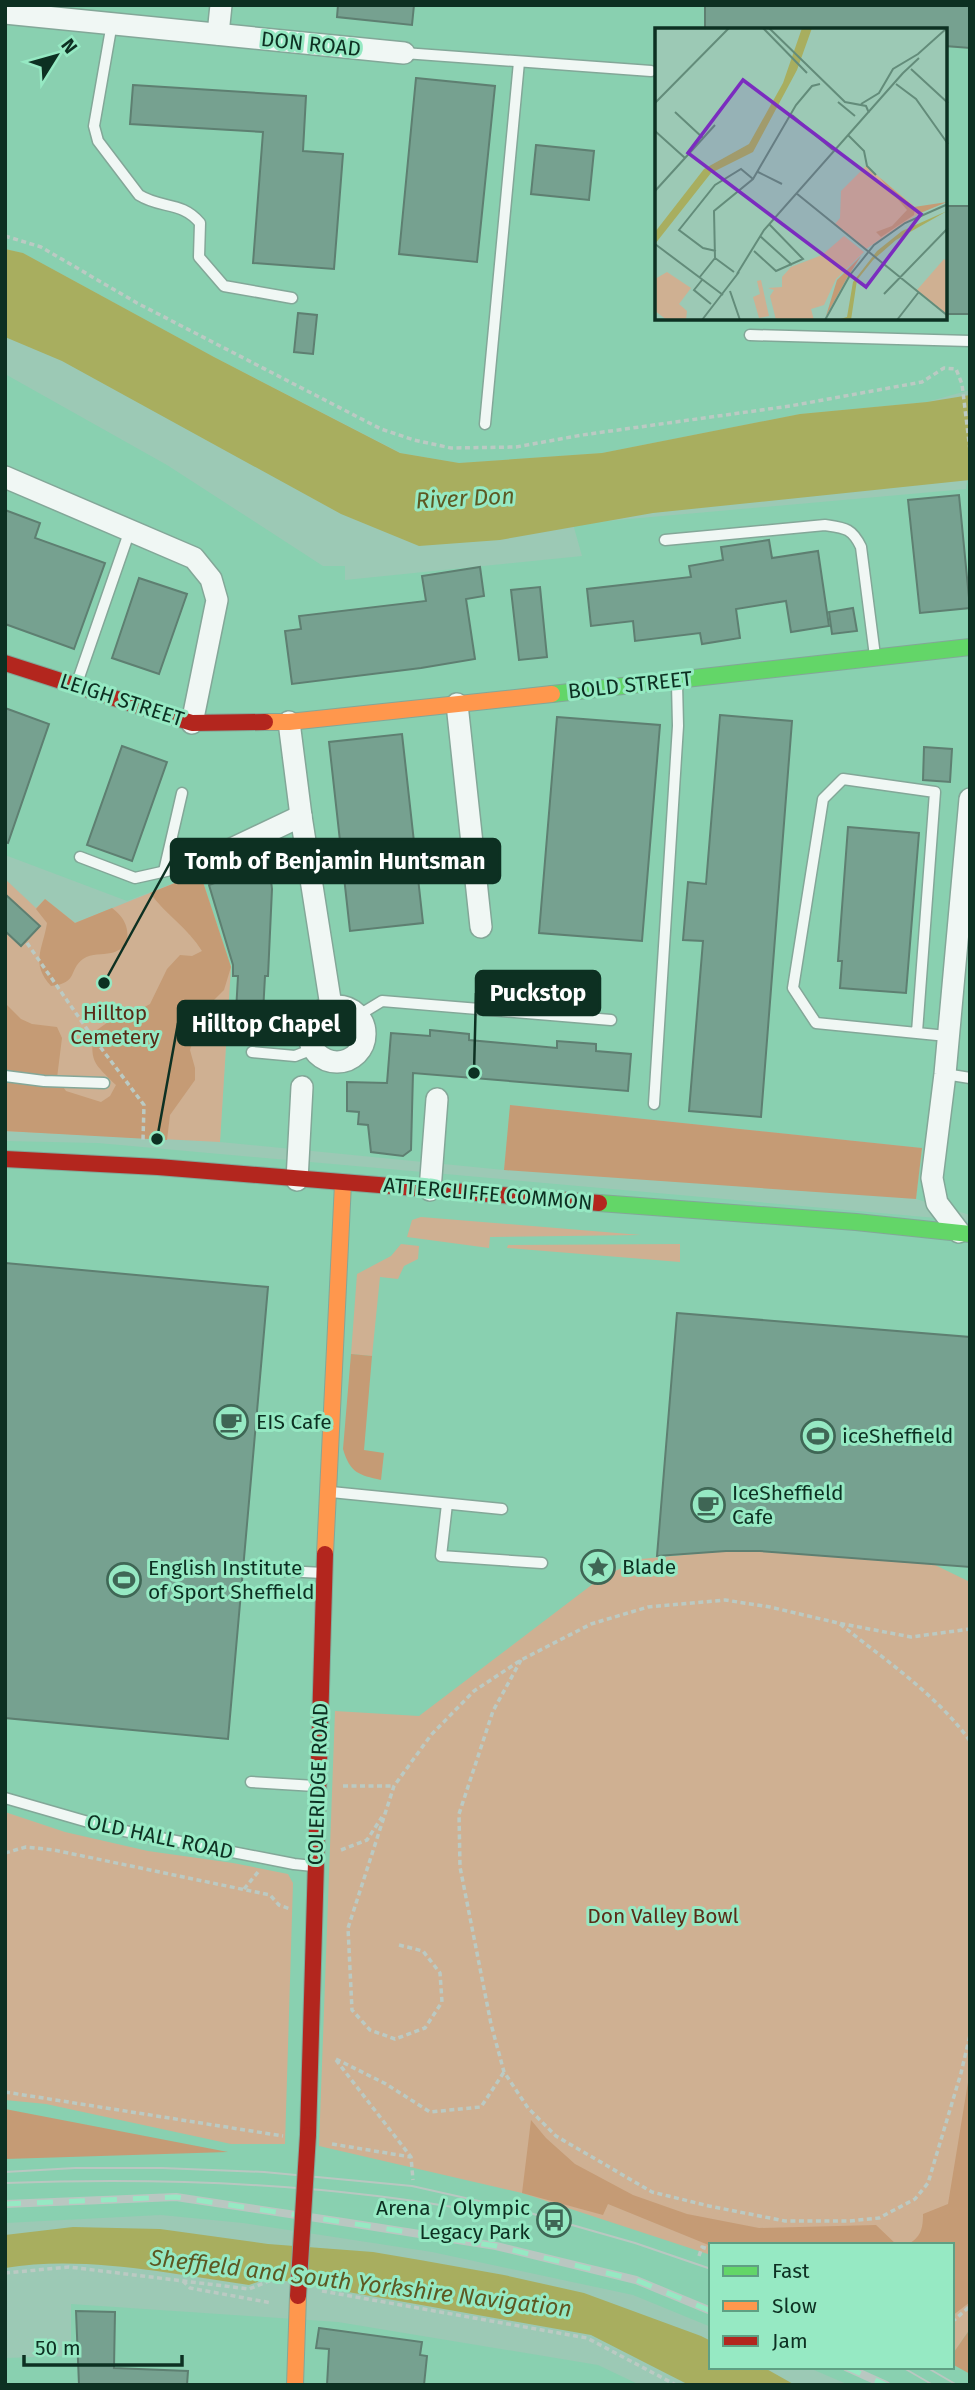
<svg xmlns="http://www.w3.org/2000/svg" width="975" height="2390" font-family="'Fira Sans',sans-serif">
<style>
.built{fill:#89d0b0;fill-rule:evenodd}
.green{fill:#cfb092}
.forest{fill:#c59b75}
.water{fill:#a8ae5f}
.building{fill:#76a190;stroke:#5e7f71;stroke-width:2}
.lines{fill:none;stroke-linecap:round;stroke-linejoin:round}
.lane-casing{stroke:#83a798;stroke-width:13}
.street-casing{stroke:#83a798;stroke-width:24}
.fast-casing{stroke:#83a798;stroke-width:18}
.slow-casing{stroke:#83a798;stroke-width:18}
.jam-casing{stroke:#83a798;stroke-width:18}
.path{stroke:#bbcac3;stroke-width:3.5;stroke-dasharray:5 3.5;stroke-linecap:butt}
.lane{stroke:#f0f7f4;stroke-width:10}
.street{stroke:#f0f7f4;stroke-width:21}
.fast{stroke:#63d668;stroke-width:16}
.slow{stroke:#ff974d;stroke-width:16}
.jam{stroke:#b3261e;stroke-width:16}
.tram{stroke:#b9c7c1;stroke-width:2}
.rail-casing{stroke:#b9c7c1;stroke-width:8}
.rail{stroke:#96e9c3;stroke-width:5;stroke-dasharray:16;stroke-linecap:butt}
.jam-bridge-casing{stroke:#83a798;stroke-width:18;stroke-linecap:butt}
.jam-bridge{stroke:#b3261e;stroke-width:16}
.labels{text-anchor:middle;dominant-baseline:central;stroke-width:6;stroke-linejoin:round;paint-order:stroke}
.street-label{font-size:21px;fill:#0d3022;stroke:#96e9c3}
.park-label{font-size:21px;fill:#592b17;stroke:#96e9c3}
.poi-label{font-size:21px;fill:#0d3022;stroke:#96e9c3;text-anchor:start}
.water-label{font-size:23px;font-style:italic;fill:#5d5822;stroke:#96e9c3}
.inset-road{fill:none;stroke:#638c7a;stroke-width:2}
.view{fill:#7b2cbf;fill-opacity:0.15;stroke:#7b2cbf;stroke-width:3.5}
.inset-edge{fill:none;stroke:#0d3022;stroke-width:3.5}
.leader{fill:none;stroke:#0d3022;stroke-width:2.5}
.callout-dot{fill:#0d3022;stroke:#96e9c3;stroke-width:2.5}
.callout{fill:#0d3022;stroke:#0d3022;stroke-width:2.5}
.callout-label{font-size:23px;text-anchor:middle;font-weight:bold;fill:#fff}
</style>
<rect width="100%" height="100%" fill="#9cc9b5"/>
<g class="built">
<path d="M5 5H970V390L927 402 800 414 602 453 459 463 401 453 214 357 23 253 5 249ZM656 30H945V318H656Z"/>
<path d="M5 374 167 465 323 566H345V580L582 556 573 524 966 489 967 481 970 480V1215L916 1199 922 1148 511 1105 504 1170 220 1142 227 1028 200 873 127 901 5 855Z"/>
<path d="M5 1141 98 1143 970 1221V2385H849L807 2367H952V2245H711V2327L633 2295 432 2252 243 2223 161 2215 5 2223Z"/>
<path d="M71 2304 338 2322 598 2365 640 2385H5V2358L71 2356Z"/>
</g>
<g class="green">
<path d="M200 873 231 967 220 1142 5 1131V879L36 908 45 899 75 923Z"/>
<path d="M421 1217 641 1235 490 1237 489 1248 407 1237 412 1220Z"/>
<path d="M401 1244 419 1246 418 1259 404 1266 398 1279 380 1277 372 1356 351 1354 357 1274 391 1256Z"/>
<path d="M680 1244V1262L507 1248 508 1245Z"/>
<path d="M726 1551 795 1553 933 1564 970 1582V2329L952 2355V2245H711V2255L522 2193 319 2146 335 1711 419 1716 602 1577 641 1559Z"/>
<path d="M5 1812 65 1832 148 1851 233 1863 288 1874 293 1883 285 2144H231L46 2104 5 2100Z"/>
</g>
<g class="forest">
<path d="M200 873 231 967 224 990 208 1006 199 1022 190 1050 195 1068V1080L170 1115 167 1140 5 1131V1003L21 1019 32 1024 57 1027 62 1038 57 1078 66 1091 101 1102 110 1096 116 1085C95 1064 89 1062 94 1032L111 1020 130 1015 150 1004 167 969 180 955 192 956 202 951C188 928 165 914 150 893Z"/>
<path d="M45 899 75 923 112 908C126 919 129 928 127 945 122 948 117 952 111 953 102 955 92 953 83 959 68 970 79 983 51 986 30 963 43 949 47 923L36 909Z"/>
<path d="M510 1105 922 1148 916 1199 504 1170Z"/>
<path d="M351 1354 372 1356 364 1450 384 1453 381 1480C359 1475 350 1473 343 1449Z"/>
<path d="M970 2070V2302L952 2316V2245H907C921 2237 923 2229 923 2214L948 2204Z"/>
<path d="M5 2109 228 2152 5 2159Z"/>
<path d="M531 2120 546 2138 575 2164 633 2195 687 2214 759 2228 876 2225 897 2245 711 2246 608 2204 603 2215 522 2193Z"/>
<path d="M970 2329V2374L952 2364V2355Z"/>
</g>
<g class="water">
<path d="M5 249 23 253 214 357 400 453 459 463 602 453 800 414 927 402 970 395V480L653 513 500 540 419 546 341 514 62 361 5 337Z"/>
<path d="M73 2227 160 2229 268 2244 373 2252 420 2260 504 2275 584 2293 701 2336 711 2341V2367H763L795 2385H689L591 2335 269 2278 249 2285C170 2274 85 2255 5 2268V2235Z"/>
</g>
<g class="building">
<path d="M338 5H414L412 25 337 17Z"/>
<path d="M705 5H970V48L945 46V30H705Z"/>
<path d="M416 78 495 86 477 262 399 254Z"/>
<path d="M133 85 306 96 303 151 343 154 334 269 253 263 263 132 130 124Z"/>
<path d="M536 145 594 151 589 200 531 194Z"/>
<rect x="945" y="206" width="25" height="108"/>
<path d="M298 313 317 315 313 354 294 352Z"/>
<path d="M959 495 970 608 920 613 908 500Z"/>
<path d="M5 510 40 523 35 538 105 563 74 649 5 624Z"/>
<path d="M769 540 772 558 818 551 829 626 791 632 786 601 736 609 740 638 702 644 700 633 635 641 633 621 591 626 587 589 691 577 689 566 723 560 721 547Z"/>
<path d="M480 567 484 596 466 599 475 659 421 668 292 684 285 631 301 629 299 616 426 601 422 576Z"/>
<path d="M139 578 187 594 159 674 112 658Z"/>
<path d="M540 587 547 657 519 660 511 590Z"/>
<path d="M853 608 857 631 832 634 829 612Z"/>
<path d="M5 708 49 724 8 843 5 842Z"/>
<path d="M720 715 792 721 761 1117 689 1111 703 941 683 940 688 882 706 884Z"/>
<path d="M557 717 660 725 642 941 539 933Z"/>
<path d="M402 734 423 923 350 931 329 742Z"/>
<path d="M122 746 167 762 132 861 87 845Z"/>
<path d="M924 747 952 749 950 782 923 780Z"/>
<path d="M848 827 919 833 906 993 840 988 842 961H838Z"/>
<path d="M269 863 272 889 268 976H265L262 1031 235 1030 238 976H233V965L209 885Z"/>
<path d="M5 894 40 926 21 946 5 931Z"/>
<path d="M430 1030 469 1034V1040L557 1048V1041L596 1044V1051L631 1054 628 1091 413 1073 411 1150 403 1156 371 1152 368 1125 358 1124 359 1112 347 1111V1082L387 1083 391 1033 430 1036Z"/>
<path d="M5 1263 268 1287 228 1739 5 1718Z"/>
<path d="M677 1313 970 1337V1567L760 1551H726L657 1556Z"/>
<path d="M76 2311 115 2312 114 2368 188 2371 187 2385H79Z"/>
<path d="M319 2328 422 2342 420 2355 427 2356 424 2385H327L329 2349 316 2348Z"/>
</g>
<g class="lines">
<g class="lane-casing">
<g id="lane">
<path d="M112 23 94 126 98 141 139 195C161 209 182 201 200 223L199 257 224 286 292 298"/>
<path d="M404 53 651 71"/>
<path d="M750 335 970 341"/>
<path d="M485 424 519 62"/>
<path d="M665 540 825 525C845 528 852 528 861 547L875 656"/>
<path d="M77 683 130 530"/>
<path d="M80 857 135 878 202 863"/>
<path d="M164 871 182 793"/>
<path d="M359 1015 382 1001 611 1020"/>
<path d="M917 1032 935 792 843 779 823 799 793 988 816 1023 947 1036"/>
<path d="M252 1052 295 1056 313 1049"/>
<path d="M945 1074 970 1078"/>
<path d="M5 1076 44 1081 104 1083"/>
<path d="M654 1104 678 726 677 683"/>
<path d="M331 1492 502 1509"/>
<path d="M447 1504 441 1556 542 1563"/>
<path d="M266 1570 323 1573"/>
<path d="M251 1782 315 1786"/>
<path d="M5 1798 109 1828 294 1864 313 1866"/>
</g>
</g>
<g class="street-casing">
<g id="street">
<path d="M5 13 404 53"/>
<path d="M218 34 221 5"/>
<path d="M5 477 194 558 211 579 217 600 192 723"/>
<path d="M457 704 481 927"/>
<path d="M289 722 301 816 331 1006"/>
<path d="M202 863 301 816"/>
<circle cx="337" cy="1034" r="28"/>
<path d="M297 1180 302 1087"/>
<path d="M430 1190 437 1099"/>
<path d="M959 1232 937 1203 932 1178 945 1074 970 799"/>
</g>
</g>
<g class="fast-casing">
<g id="fast">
<path d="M552 694 970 647"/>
<path d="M599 1203 856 1222 970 1234"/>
</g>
</g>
<g class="slow-casing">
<g id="slow">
<path d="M265 722H289L552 694"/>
<path d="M325 1554 343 1183"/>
<path d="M295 2385 298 2296"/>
</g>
</g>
<g class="jam-casing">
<g id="jam">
<path d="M5 663 192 723 265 722"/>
<path d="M5 1159 158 1167 599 1203"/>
<path d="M308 2135 325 1554"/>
</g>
</g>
<g class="path">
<path d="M5 236 41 247 137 303 381 429 414 440 451 448 516 447 582 435 790 406 922 382 944 368 956 369 962 384 970 450"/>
<path d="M27 943 89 1032 144 1105 143 1140"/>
<path d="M840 1624C884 1659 937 1695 970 1741"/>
<path d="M521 1660 493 1711 459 1814 460 1867 491 2024 504 2072 528 2108 556 2136 652 2192 709 2206 785 2221H849L879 2218 915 2199 928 2183 961 2073 970 2035"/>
<path d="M343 1786H394"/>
<path d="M341 1850 367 1840 382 1817"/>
<path d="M5 1853 26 1847 54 1850 270 1895 279 1905 290 1909"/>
<path d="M244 1889 258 1872"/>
<path d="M399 1945 423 1951 440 1973 442 2002 425 2028 395 2039 370 2030 352 2010 348 1928 394 1786 431 1735 474 1691 521 1660 591 1624 648 1607 725 1600 770 1607 838 1623 911 1637 970 1629"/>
<path d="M336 2059 386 2084 430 2112 481 2107 504 2072"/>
<path d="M336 2060 411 2157 413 2180"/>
<path d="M5 2092 283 2136"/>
<path d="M332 2144 411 2157"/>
<path d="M699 2256 702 2247 711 2250"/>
<path d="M5 2273 69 2267 249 2289 269 2281 273 2282"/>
<path d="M183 2281 190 2288 272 2303"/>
<path d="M322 2291 587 2338 676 2385"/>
<path d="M952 2322 970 2306"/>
</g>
<use href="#lane" class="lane"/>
<use href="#street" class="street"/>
<use href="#fast" class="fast"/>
<use href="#slow" class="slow"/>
<use href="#jam" class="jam"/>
<g class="tram">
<path d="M5 2172 75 2168H162L264 2172 412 2186 523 2211 635 2243 711 2269"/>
<path d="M5 2183C166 2177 329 2183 486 2213"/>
<path d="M902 2367 933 2385"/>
<path d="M926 2367 957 2385"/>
</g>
<g class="rail-casing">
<g id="rail">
<path d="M5 2204 176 2197 343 2222 496 2246 636 2280 711 2311"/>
<path d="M846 2367 886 2385"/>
</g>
</g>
<use href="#rail" class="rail"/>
<g class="jam-bridge-casing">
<path id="jam-bridge" d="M298 2296 308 2135"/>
</g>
<use href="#jam-bridge" class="jam-bridge"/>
</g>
<defs>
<g id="cafe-ring" transform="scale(1.75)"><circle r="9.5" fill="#96e9c3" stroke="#3f6655" stroke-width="1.5"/><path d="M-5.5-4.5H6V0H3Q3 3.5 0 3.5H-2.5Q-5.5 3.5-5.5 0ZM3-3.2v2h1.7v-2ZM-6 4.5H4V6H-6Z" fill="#3f6655"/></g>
<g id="stadium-ring" transform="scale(1.75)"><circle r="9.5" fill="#96e9c3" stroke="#3f6655" stroke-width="1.5"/><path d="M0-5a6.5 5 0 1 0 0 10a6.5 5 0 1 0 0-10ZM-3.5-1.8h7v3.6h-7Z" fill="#3f6655"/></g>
<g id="sight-ring" transform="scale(1.75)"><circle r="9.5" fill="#96e9c3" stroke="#3f6655" stroke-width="1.5"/><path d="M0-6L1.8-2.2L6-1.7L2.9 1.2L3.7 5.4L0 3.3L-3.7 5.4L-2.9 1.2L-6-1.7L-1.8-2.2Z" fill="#3f6655"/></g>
<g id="bus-ring" transform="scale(1.75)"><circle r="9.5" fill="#96e9c3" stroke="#3f6655" stroke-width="1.5"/><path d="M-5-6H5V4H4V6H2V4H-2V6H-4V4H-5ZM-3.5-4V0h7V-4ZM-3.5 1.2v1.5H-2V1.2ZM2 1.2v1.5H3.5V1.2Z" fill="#3f6655"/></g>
</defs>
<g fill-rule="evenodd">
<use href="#cafe-ring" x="231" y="1422"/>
<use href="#stadium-ring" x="818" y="1436"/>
<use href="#cafe-ring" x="708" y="1505"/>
<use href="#sight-ring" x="598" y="1567"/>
<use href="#stadium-ring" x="124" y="1580"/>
<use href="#bus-ring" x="554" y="2220"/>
</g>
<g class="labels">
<g class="street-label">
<text transform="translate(311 44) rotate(6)">DON ROAD</text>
<text transform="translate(630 685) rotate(-6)">BOLD STREET</text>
<text transform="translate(122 700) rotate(18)">LEIGH STREET</text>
<text transform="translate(488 1194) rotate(5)">ATTERCLIFFE COMMON</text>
<text transform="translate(318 1784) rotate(-88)">COLERIDGE ROAD</text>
<text transform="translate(160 1837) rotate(12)">OLD HALL ROAD</text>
</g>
<g class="park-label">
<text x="115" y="1013">Hilltop<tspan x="115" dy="24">Cemetery</tspan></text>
<text x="663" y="1916">Don Valley Bowl</text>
</g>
<g class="poi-label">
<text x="256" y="1422">EIS Cafe</text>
<text x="842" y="1436">iceSheffield</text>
<text x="732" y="1493">IceSheffield<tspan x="732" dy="24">Cafe</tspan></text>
<text x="622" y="1567">Blade</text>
<text x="148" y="1568">English Institute<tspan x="148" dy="24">of Sport Sheffield</tspan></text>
<text x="530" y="2208" text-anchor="end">Arena / Olympic<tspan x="530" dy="24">Legacy Park</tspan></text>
</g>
<g class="water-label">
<text transform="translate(465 498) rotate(-3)">River Don</text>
<text transform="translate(361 2283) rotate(7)">Sheffield and South Yorkshire Navigation</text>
</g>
</g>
<g transform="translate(655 28)">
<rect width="292" height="292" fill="#9cc9b5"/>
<path d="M211 138 260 179 263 186 211 221 180 196 185 190 186 163ZM189 208 209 224 181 251 169 277 156 281 159 292H121L115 268 119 262 113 260 127 259V249L136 239 167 227ZM289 231 292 233 291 286 262 262ZM12 244 36 260 24 276 32 283 31 292H12L0 283V251ZM106 252 114 288 104 290 98 269 105 266 102 253Z" fill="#cfb092"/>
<path d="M225 150 259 179 292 174 263 186 260 180 259 187 226 209 221 204 237 198 252 182ZM206 228 192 250 171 288 182 252Z" fill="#c59b75"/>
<path d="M147 0H157L142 42 98 124 56 145 0 216V204L49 141 94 116 128 55ZM292 183 241 212 218 232 202 252 196 292H182L192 289 198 254 222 223 247 203Z" fill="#a8ae5f"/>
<path class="inset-road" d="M108 0 152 45M114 0 190 74 211 78 214 85M256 41 293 75M248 45 264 30M241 56 261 71 293 116M183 74 200 88M0 75 74 0M206 76 224 65 238 41 263 26 292 0M20 84 48 110M137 87 178 122M0 103 30 130M193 107 209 123 212 138 221 147M103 144 127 156M0 163 60 97M141 165 293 288M105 208 137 237M0 216 68 267M61 223 48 220 24 202 60 157 86 141 98 151M99 223 121 243 148 231 114 196M60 230 79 244M82 246 109 202 248 45M44 250 60 230 59 183 98 151 141 77 157 58 165 56M47 252 39 262 56 276M75 263 85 292M229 266 293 200M47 292 84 244M170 292 195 247 219 217 250 195 293 176M242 292 263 265"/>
<path class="view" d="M88 52 266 186 211 259 33 125Z"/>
<rect width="292" height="292" class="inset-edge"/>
</g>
<path class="leader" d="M104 983L171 861M474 1073L476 993M157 1139L178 1023"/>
<g class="callout-dot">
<circle cx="104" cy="983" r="7"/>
<circle cx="474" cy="1073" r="7"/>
<circle cx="157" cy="1139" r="7"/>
</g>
<g class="callout">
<rect x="171" y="839" width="329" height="44" rx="7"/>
<rect x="476" y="971" width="124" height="44" rx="7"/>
<rect x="178" y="1001" width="177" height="44" rx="7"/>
</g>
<g class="callout-label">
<text x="335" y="869">Tomb of Benjamin Huntsman</text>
<text x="538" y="1001">Puckstop</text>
<text x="266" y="1032">Hilltop Chapel</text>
</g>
<rect width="975" height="2390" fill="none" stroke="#0d3022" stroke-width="14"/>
<rect x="709" y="2243" width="245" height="126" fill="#96e9c3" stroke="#5f9f83" stroke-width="2"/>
<rect x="723" y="2266" width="35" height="10" fill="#63d668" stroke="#5f9f83" stroke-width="2"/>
<text x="772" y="2278" font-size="21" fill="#0d3022">Fast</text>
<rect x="723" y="2301" width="35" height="10" fill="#ff974d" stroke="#5f9f83" stroke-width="2"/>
<text x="772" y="2313" font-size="21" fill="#0d3022">Slow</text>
<rect x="723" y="2336" width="35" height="10" fill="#b3261e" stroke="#5f9f83" stroke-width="2"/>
<text x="772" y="2348" font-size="21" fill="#0d3022">Jam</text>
<g transform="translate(56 56) rotate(53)" stroke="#96e9c3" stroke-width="5" paint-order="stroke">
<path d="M0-5L12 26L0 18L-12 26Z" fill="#0d3022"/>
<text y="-10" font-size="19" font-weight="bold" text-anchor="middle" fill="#0d3022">N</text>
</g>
<path d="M24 2355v10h158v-10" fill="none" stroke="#0d3022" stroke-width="3.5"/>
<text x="35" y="2355" font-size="21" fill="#0d3022" stroke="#96e9c3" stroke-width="5" paint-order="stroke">50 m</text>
</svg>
